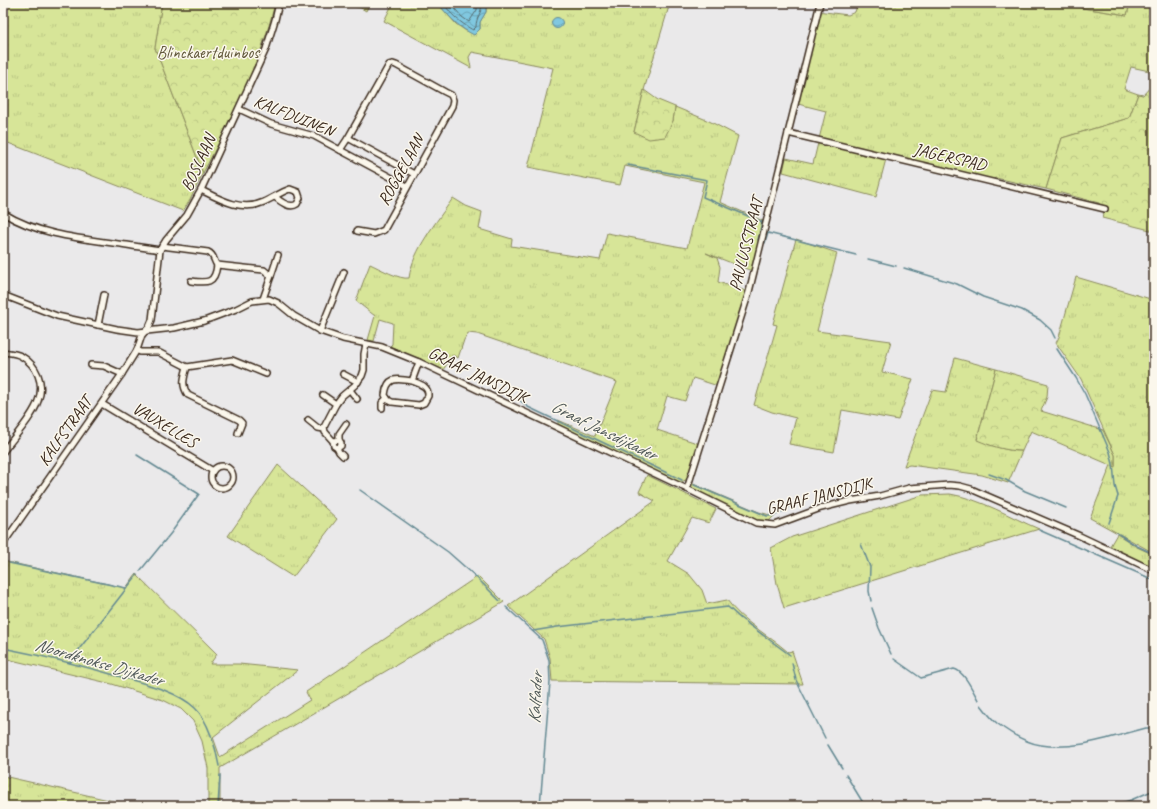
<svg xmlns="http://www.w3.org/2000/svg" width="1157" height="809" font-family="Caveat,sans-serif">
<style>
.grass{fill:url(#grass-tufts);stroke:#89885b}
.forest{fill:url(#forest-crowns);stroke:#89885b}
.water{fill:url(#water-waves);stroke:#648992}
.lines{fill:none;stroke-linecap:round;stroke-linejoin:round}
.shore{stroke:#57696c;stroke-width:1}
.stream{stroke:#648992;stroke-width:1.5}
.minor-casing{stroke:#3b2a1e;stroke-width:8}
.minor{stroke:#fbf7ec;stroke-width:5}
.labels{text-anchor:middle;dominant-baseline:central;stroke-width:3;stroke-linejoin:round;paint-order:stroke}
.park-label{font-size:17px;fill:#62593c;stroke:#fbf7ec}
.street-label{font-size:17px;fill:#3b2a1e;stroke:#fbf7ec}
.water-label{font-size:18px;font-style:italic;fill:#505958;stroke:#fbf7ec}
</style>
<defs>
<pattern id="grass-tufts" width="24" height="20" patternUnits="userSpaceOnUse"><rect width="24" height="20" fill="#d7e598"/><path d="M3 7l-1-3M5 7V3M7 7l1-3M15 17l-1-3M17 17v-4M19 17l1-3" fill="none" stroke="#b9c583"/></pattern>
<pattern id="forest-crowns" width="20" height="18" patternUnits="userSpaceOnUse"><rect width="20" height="18" fill="#d7e598"/><path d="M2 6a3 3 0 1 1 6 0M12 15a3 3 0 1 1 6 0" fill="none" stroke="#b9c583"/></pattern>
<pattern id="water-waves" width="16" height="10" patternUnits="userSpaceOnUse"><rect width="16" height="10" fill="#80c8e0"/><path d="M0 5q4-4 8 0t8 0" fill="none" stroke="#6aa3b5"/></pattern>
</defs>
<rect width="100%" height="100%" fill="#eae9ea"/>
<filter id="ink" filterUnits="userSpaceOnUse"><feTurbulence type="fractalNoise" baseFrequency=".025" numOctaves="2"/><feDisplacementMap in="SourceGraphic" scale="8" xChannelSelector="R" yChannelSelector="G"/><feConvolveMatrix kernelMatrix="1 2 1 2 8 2 1 2 1" color-interpolation-filters="sRGB"/></filter>
<g filter="url(#ink)">
<g class="grass">
<path d="M3 3H162L155 48 203 173 190 200 183 211 3 141Z"/>
<path d="M393 3H442L441 7 456 24 466 31 480 29V22L486 12V3H670L644 90 634 132 673 121 675 107 709 121 738 136 720 202 763 221 752 271 706 253 717 258 720 267 718 282 746 291 718 386 693 378 685 401 667 396 657 430 700 444 688 479 681 482 671 480 670 478 632 460 631 461 615 454V452L558 424V420L595 436 617 382 477 334 468 333 464 340 458 358 453 355 443 370 390 346 392 344 393 323 380 319 374 341 368 340 375 316 356 301 370 264C379 268 400 280 409 278 413 249 437 222 453 198L466 206 482 212 479 229 512 239 511 246 600 260 607 233 687 248 704 182 625 166 620 185 528 167 553 68 472 52 469 57 471 68 384 21Z"/>
<path d="M858 3C869 3 877 7 887 3H1051L1127 15 1130 3H1154V72L1131 67 1124 89 1138 94 1129 118 1062 138 1046 189 996 178 993 179 973 175 819 139 826 111 794 103 817 11 848 15 855 12Z"/>
<path d="M818 143 886 159 876 197 783 172 786 158 813 164Z"/>
<path d="M796 239 837 253 817 331 891 341 882 372 913 379 898 420 842 410 834 452 789 444 796 418 772 412 754 405 777 325 773 324Z"/>
<path d="M1076 277 1154 300V553L1090 518 1111 465 1115 466V455L1081 379 1056 343 1059 337Z"/>
<path d="M955 358 996 369 977 439C991 446 1006 451 1022 451L1008 483 982 475 910 465 904 466 932 390 946 392Z"/>
<path d="M278 465 337 519 293 577 228 536Z"/>
<path d="M647 475 716 509 709 523 692 518 668 561 689 574 702 590 707 604 727 600C742 622 769 635 788 652L792 651 803 684 552 681 550 658 544 639 508 606 655 501 639 492Z"/>
<path d="M691 483 759 512 770 515H775L769 521H756L694 491 691 487Z"/>
<path d="M950 494C981 499 1010 517 1039 529L784 608 777 584 771 548 792 537 922 495Z"/>
<path d="M1117 534 1137 547 1154 555V567L1110 546Z"/>
<path d="M3 561 126 588 136 574 217 654 210 664H239L298 670 213 737 220 757 310 700 306 692 478 576 504 602 220 768V806H208V768L202 741 193 721 181 709 163 700 112 684 3 658Z"/>
<path d="M3 776 135 806H3Z"/>
</g>
<g class="forest">
<path d="M162 3H275C261 63 231 119 203 173L155 48Z"/>
<path d="M339 3H370L366 11 361 8Z"/>
<path d="M1051 3H1130L1127 15Z"/>
<path d="M1154 83V231L1102 218 1105 208 1099 205V203L1046 189 1062 138 1129 118 1138 94 1143 95Z"/>
<path d="M644 90 658 100 675 107 673 121 665 137 649 139 634 132Z"/>
<path d="M996 369 1048 384 1047 397 1041 411 1103 430 1115 455V467L1031 431 1022 451C1006 451 991 446 977 440Z"/>
</g>
<g class="water">
<path d="M442 3H486V12L480 22V29L474 35C460 28 451 19 441 7Z"/>
<circle cx="557" cy="23" r="5.5"/>
</g>
<g class="lines">
<g class="shore">
<path d="M445 3C446 12 465 26 473 30L476 27C476 17 482 13 482 3"/>
<path d="M450 3 462 17 469 22 477 10V3"/>
</g>
<g class="stream">
<path d="M628 165 707 180 703 197 762 222 758 240"/>
<path d="M765 243 768 233 856 255"/>
<path d="M868 259 896 266"/>
<path d="M904 268 957 284 983 297 1022 310 1040 320 1051 330 1055 338"/>
<path d="M1057 349 1076 378 1085 394 1110 452 1113 464 1115 486 1118 496 1109 523"/>
<path d="M517 398 528 407 682 480"/>
<path d="M137 455 199 494 171 533 140 571"/>
<path d="M989 474 1006 480 1025 491 1066 508"/>
<path d="M694 485 767 516C777 517 785 510 793 504"/>
<path d="M360 490 448 552 474 575 500 601"/>
<path d="M1039 530 1154 580"/>
<path d="M1117 533 1137 546 1154 554"/>
<path d="M861 544 870 567 869 591 871 601"/>
<path d="M9 563 126 588"/>
<path d="M506 607 542 640 549 660 550 682 540 806"/>
<path d="M872 608 879 628 891 654"/>
<path d="M533 631 557 627 728 607 740 618 790 655"/>
<path d="M3 648C44 656 84 666 125 678 147 684 178 692 195 708 208 720 216 748 219 766"/>
<path d="M894 659 921 678 954 669C964 671 973 691 978 700"/>
<path d="M70 663 80 648 137 575"/>
<path d="M792 663 796 680 825 738"/>
<path d="M981 705C986 711 991 719 998 724 1010 733 1025 743 1041 745 1075 751 1114 736 1146 728H1154"/>
<path d="M828 745 842 768"/>
<path d="M846 775 865 806"/>
<path d="M218 806 220 775"/>
<path d="M1100 806 1118 804 1131 800 1154 790"/>
</g>
<g class="minor-casing">
<g id="minor">
<path d="M239 109 271 124 314 136 407 186"/>
<path d="M788 133 1105 209"/>
<path d="M348 138 389 65 393 64 396 65 445 92 451 95 453 100 452 106 384 230 374 234 357 231"/>
<path d="M340 150 348 138 414 174"/>
<path d="M201 190C221 200 242 212 264 202 273 198 281 192 290 189L298 192 300 198 297 204C290 209 281 202 275 197"/>
<path d="M3 213C40 236 85 239 127 245 138 247 149 248 160 250"/>
<path d="M162 246 208 252C215 255 213 261 217 265"/>
<path d="M271 276 278 255"/>
<path d="M191 281C207 283 215 284 217 265L264 270 271 276 263 299"/>
<path d="M3 295 57 316 117 329 138 332 174 328 204 321 236 309 252 301 269 299 278 303 294 316 320 331 343 339 382 347 419 362 687 489 756 523 775 525 821 508 850 501 880 496 909 488 949 485 960 486 971 489 1080 536 1154 571"/>
<path d="M98 325 104 295"/>
<path d="M320 331 344 272"/>
<path d="M137 350 140 352H158L187 367 232 360 266 374"/>
<path d="M3 352C9 353 15 353 21 356 37 365 45 384 38 401 33 417 13 438 3 452"/>
<path d="M91 365 104 366 122 374"/>
<path d="M187 367C184 378 181 385 188 395L239 420 242 423 238 433"/>
<path d="M343 374 358 382"/>
<path d="M412 381C420 384 429 386 428 396L424 403 419 405 392 402 388 400 385 395C387 377 396 378 412 381L419 362"/>
<path d="M350 390 357 399"/>
<path d="M323 395 336 404"/>
<path d="M102 404 213 471"/>
<path d="M382 408V403L387 398"/>
<path d="M308 420 318 428 324 429"/>
<path d="M339 440V434L346 424"/>
<path d="M333 441 339 440 341 443V446L337 448 334 446 333 441 325 432 324 427 336 404 342 396 355 385 362 376 364 370V354L366 344"/>
<path d="M337 448 339 452 343 456"/>
<circle cx="222" cy="477" r="11"/>
<path d="M687 489 749 292 820 3"/>
<path d="M3 544 122 374 137 350 142 335 149 327 152 320 160 250 166 240 187 215 201 190 266 49 275 20 279 3"/>
</g>
</g>
<use href="#minor" class="minor"/>
</g>
</g>
<g class="labels">
<g class="park-label">
<text x="208" y="52">Blinckaertduinbos</text>
</g>
<g class="street-label">
<text transform="translate(294 116) rotate(22)">KALFDUINEN</text>
<text transform="translate(950 157) rotate(13)">JAGERSPAD</text>
<text transform="translate(198 163) rotate(-65)">BOSLAAN</text>
<text transform="translate(401 170) rotate(-61)">ROGGELAAN</text>
<text transform="translate(746 244) rotate(-76)">PAULUSSTRAAT</text>
<text transform="translate(478 375) rotate(26)">GRAAF JANSDIJK</text>
<text transform="translate(165 425) rotate(31)">VAUXELLES</text>
<text transform="translate(65 431) rotate(-55)">KALFSTRAAT</text>
<text transform="translate(819 496) rotate(-14)">GRAAF JANSDIJK</text>
</g>
<g class="water-label">
<text transform="translate(604 430) rotate(26)">Graaf Jansdijkader</text>
<text transform="translate(99 662) rotate(16)">Noordknokse Dijkader</text>
<text transform="translate(535 698) rotate(-87)">Kalfader</text>
</g>
</g>
<rect width="1157" height="809" fill="none" stroke="#fbf7ec" stroke-width="16"/>
<rect x="8" y="8" width="1141" height="793" fill="none" stroke="#3b2a1e" stroke-width="1.5" filter="url(#ink)"/>
</svg>
